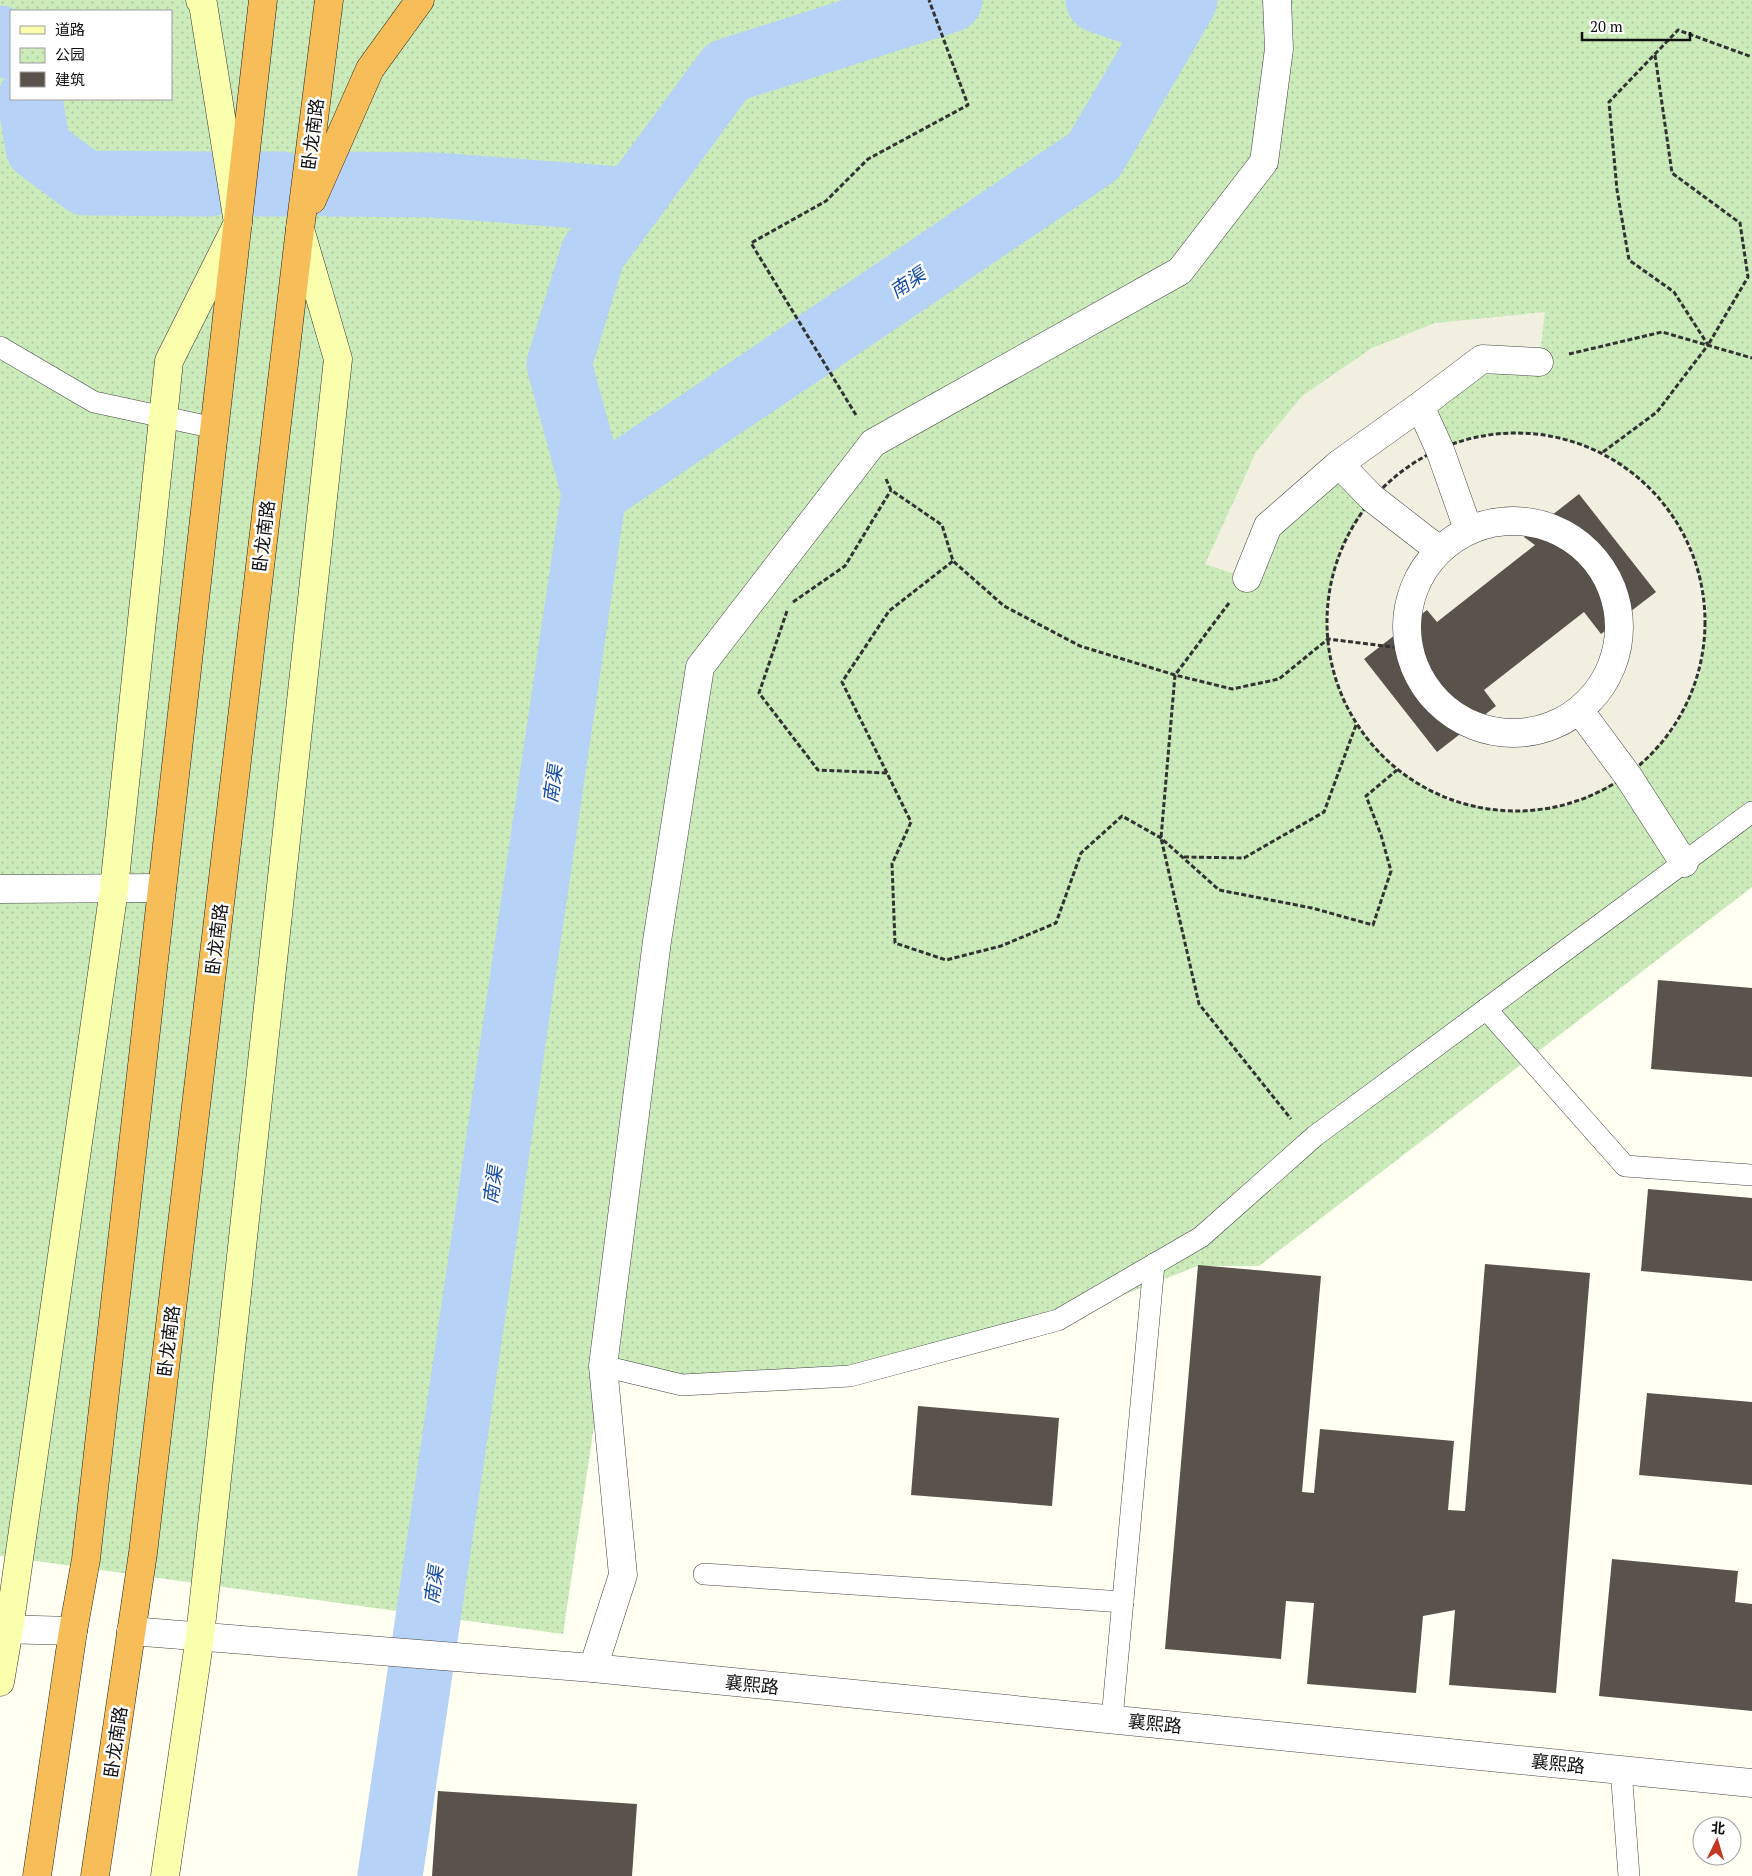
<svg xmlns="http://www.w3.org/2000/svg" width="1752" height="1876" font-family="'PT Serif','Noto Sans SC',serif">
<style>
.park{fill:url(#park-dots);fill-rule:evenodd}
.plaza{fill:#f0efe0}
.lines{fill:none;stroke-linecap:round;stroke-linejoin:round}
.river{stroke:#b6d3f7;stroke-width:65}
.building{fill:#59534c}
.lane-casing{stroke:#434343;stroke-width:22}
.street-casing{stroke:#434343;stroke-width:29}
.secondary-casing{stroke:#323232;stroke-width:29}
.highway-casing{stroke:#212121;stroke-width:29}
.path{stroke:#323232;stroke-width:3;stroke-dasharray:5 2.5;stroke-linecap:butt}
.lane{stroke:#fff;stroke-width:21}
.street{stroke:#fff;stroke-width:28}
.secondary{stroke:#f9ffad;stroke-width:28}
.highway{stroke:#f6bd59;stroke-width:28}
.labels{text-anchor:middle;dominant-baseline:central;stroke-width:5;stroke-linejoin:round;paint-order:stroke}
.street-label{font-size:18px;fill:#101010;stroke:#fff}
.water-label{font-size:19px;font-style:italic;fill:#164ca5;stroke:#fff}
</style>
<defs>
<pattern id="park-dots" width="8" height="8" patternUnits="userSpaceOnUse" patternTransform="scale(1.25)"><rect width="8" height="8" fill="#cbebba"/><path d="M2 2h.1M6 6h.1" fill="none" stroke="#adc89f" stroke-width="1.8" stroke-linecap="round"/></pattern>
</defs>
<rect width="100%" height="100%" fill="#fffff2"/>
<path class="park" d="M0 0H1752V887L1259 1266H1198L1058 1320 850 1376 682 1385 603 1366 563 1634 0 1556ZM11 11H171V99H11Z"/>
<path class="plaza" d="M1545 312 1539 362 1482 360 1420 405 1440 450 1476 436 1541 433 1603 452 1655 491 1691 544 1707 607 1701 671 1674 730 1628 776 1570 805 1510 812 1449 801 1397 770 1356 725 1331 669 1326 608 1340 549 1372 498 1339 464 1268 526 1247 578 1205 564 1256 452 1302 396 1372 348 1435 323Z"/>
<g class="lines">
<g class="river">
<path d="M1098 0 1170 25"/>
<path d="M0 38 11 47"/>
<path d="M30 99 38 148 85 183 210 184"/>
<path d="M253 184H282"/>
<path d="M328 184 435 185 632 200"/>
<path d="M594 493 559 364 593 253 727 71 950 0"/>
<path d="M390 1876 594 493 1094 156 1185 0"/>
</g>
</g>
<g class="building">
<path d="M1579 494 1656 592 1601 634 1584 612 1484 690 1496 706 1437 752 1364 659 1427 610 1437 622 1535 545 1524 537Z"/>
<path d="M1658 980 1752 988V1077L1651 1069Z"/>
<path d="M1648 1189 1752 1198V1281L1641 1271Z"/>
<path d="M1485 1264 1590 1273 1556 1693 1449 1685 1455 1610 1423 1616 1416 1693 1307 1684 1314 1603 1286 1601 1281 1659 1165 1649 1198 1265 1321 1276 1302 1492 1314 1493 1320 1429 1454 1441 1448 1510 1465 1511Z"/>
<path d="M1647 1393 1752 1402V1485L1639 1475Z"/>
<path d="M918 1406 1059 1418 1052 1506 911 1495Z"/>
<path d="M1612 1559 1738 1571 1735 1602 1752 1604V1711L1599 1696Z"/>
<path d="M438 1791 637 1804 632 1876H432Z"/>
</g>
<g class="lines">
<g class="lane-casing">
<g id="lane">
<path d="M0 347 94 402 215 428"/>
<path d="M1486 1009 1625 1166 1752 1175"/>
<path d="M603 1366 682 1385 850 1376 1058 1320 1201 1237 1315 1136 1752 812"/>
<path d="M704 1574 1123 1602"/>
<path d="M1112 1719 1154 1264"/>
<path d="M1621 1769 1629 1876"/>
</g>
</g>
<g class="street-casing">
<g id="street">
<path d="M1339 464 1420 406"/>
<circle cx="1513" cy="627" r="106"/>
<path d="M1468 529 1440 450 1420 406 1482 359 1539 362"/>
<path d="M1247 578 1268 526 1339 464 1372 498 1439 550"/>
<path d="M1580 711 1628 776 1684 863"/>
<path d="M0 889 162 888"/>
<path d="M0 1629 73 1631"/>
<path d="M131 1631 593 1668 1752 1783"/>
<path d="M593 1668 623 1575 603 1366 657 941 700 667 873 443 1180 271 1264 162 1279 49 1277 0"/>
</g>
</g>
<g class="secondary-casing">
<g id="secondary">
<path d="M0 1682 9 1629 114 889 169 361 238 223 203 4 200 0"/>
<path d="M165 1876 200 1636 338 359 300 229"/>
</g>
</g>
<g class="highway-casing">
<g id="highway">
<path d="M312 200 370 69 420 0"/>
<path d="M37 1876 73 1631 86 1559 263 0"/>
<path d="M95 1876 143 1553 300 229 329 0"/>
</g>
</g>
<g class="path">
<path d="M1655 55 1672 173 1740 223 1748 277 1708 345"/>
<path d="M1569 354 1662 332 1752 358"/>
<path d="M856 415 751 243 826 201 868 159 968 105 929 0"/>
<circle cx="1516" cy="622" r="189"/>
<path d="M1603 452 1657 412 1708 345 1674 292 1629 260 1617 190 1609 102 1678 30 1752 57"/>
<path d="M886 479 891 490 942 525 953 561 1004 606 1080 646 1175 675 1232 689 1279 679 1328 639 1409 649"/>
<path d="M793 602 845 566 891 490"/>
<path d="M1229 603 1175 675 1161 838 1199 1004 1291 1119"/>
<path d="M787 611 759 693 818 770 887 773 911 822 892 864 895 943 946 960 1001 946 1056 923 1081 853 1122 816 1161 838 1219 890 1312 908 1373 925 1391 871 1381 835 1366 796 1397 770"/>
<path d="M887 773 842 682 889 611 953 561"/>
<path d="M1184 857 1244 858 1324 812 1356 725"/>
</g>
<use href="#lane" class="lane"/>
<use href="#street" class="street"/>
<use href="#secondary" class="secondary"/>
<use href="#highway" class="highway"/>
</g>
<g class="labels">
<g class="street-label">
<text transform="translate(312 134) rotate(-83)">卧龙南路</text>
<text transform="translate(263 536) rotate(-83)">卧龙南路</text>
<text transform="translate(216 939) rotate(-83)">卧龙南路</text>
<text transform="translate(168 1341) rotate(-83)">卧龙南路</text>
<text transform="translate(752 1684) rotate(6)">襄熙路</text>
<text transform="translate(1155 1723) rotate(6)">襄熙路</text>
<text transform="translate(115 1742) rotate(-82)">卧龙南路</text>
<text transform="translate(1558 1763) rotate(6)">襄熙路</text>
</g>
<g class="water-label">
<text transform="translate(907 282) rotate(-34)">南渠</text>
<text transform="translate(552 784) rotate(-82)">南渠</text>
<text transform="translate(492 1185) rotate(-82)">南渠</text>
<text transform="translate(433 1585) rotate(-82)">南渠</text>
</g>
</g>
<rect x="10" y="10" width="162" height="90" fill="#ffffff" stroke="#9f9f9f"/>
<rect x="20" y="26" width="25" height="8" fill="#f9ffad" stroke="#9f9f9f"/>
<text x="55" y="35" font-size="15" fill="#101010">道路</text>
<rect x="20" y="48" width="25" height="15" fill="url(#park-dots)" stroke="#9f9f9f"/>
<text x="55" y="60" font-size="15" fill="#101010">公园</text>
<rect x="20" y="72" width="25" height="15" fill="#59534c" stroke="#9f9f9f"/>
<text x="55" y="85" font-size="15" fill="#101010">建筑</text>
<g transform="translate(1717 1841) rotate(5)"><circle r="24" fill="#ffffff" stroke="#9f9f9f"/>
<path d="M0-4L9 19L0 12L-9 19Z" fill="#c33924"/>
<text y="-8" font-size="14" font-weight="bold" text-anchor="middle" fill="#101010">北</text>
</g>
<path d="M1582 32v8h108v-8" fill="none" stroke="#101010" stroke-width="2.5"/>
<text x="1590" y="32" font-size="15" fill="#101010" stroke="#ffffff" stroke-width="4" paint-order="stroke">20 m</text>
</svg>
